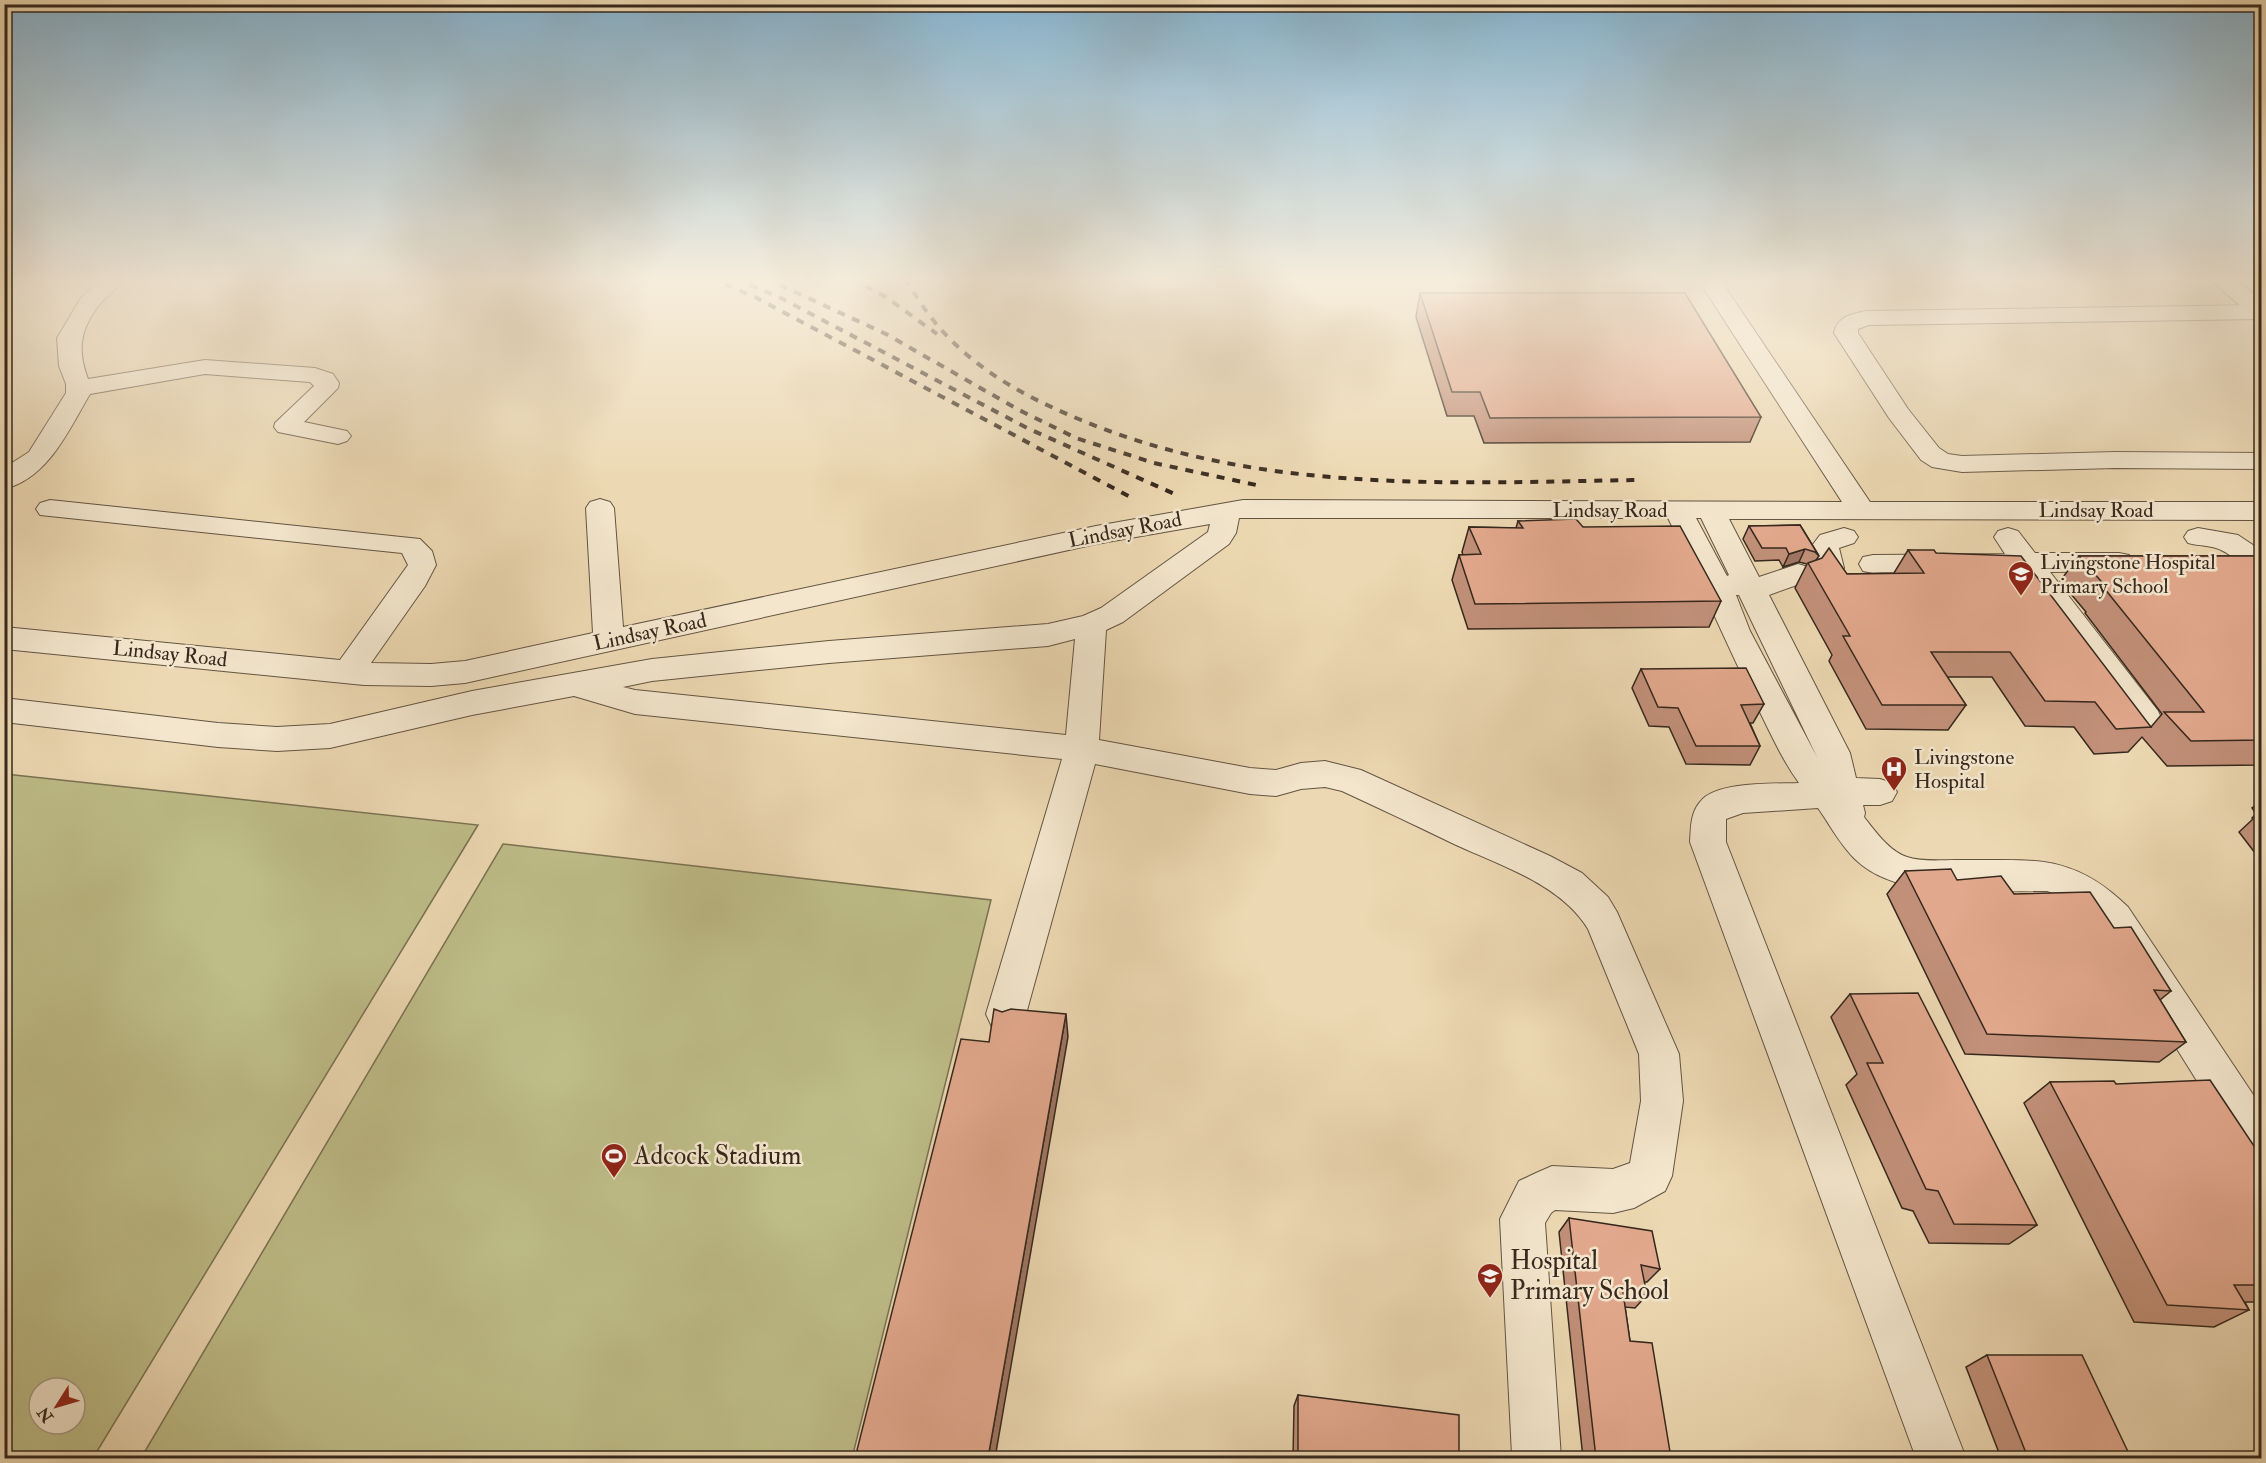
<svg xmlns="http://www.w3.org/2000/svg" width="2266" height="1463" font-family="'IM FELL Double Pica',serif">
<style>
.green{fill:#bebd88;stroke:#7a7252;stroke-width:1.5;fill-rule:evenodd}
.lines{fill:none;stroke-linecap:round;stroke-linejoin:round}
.minor-casing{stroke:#645442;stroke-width:2}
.major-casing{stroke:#36281d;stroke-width:2}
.minor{fill:#f3e6cd;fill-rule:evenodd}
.major{fill:#ecd8b2;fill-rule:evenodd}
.rail{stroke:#36281d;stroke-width:4;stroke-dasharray:8 8;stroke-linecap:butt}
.wall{fill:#c29079;stroke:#36281d;stroke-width:1.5}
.shaded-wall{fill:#9e7663;stroke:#36281d;stroke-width:1.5}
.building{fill:#e2a88d;stroke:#36281d;stroke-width:1.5}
.labels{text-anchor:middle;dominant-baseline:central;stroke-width:5;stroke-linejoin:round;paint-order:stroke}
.street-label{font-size:21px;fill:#36281d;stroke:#f3e6cd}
.poi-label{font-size:21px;fill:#36281d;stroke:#f3e6cd;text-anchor:start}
.near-poi-label{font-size:26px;fill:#36281d;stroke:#f3e6cd;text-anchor:start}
</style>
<rect width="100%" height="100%" fill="#ecd8b2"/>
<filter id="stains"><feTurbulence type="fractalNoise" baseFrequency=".00333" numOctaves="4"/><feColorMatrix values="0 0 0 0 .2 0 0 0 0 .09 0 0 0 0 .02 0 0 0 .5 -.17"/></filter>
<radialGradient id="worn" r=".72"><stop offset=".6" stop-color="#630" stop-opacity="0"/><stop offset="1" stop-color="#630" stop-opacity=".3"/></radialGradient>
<g class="green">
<path d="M5 774 478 825 93 1458H5ZM39 1388H75V1424H39Z"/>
<path d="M503 844 991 900 852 1458H141Z"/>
</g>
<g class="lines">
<g class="minor-casing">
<g id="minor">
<path d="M102 278H125C118 288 107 296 99 305 80 330 77 350 88 379L205 360 315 368 333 374 339 383 338 388 304 422 347 431 351 436 347 441 338 444 278 432 274 427 275 423 314 386 310 382 205 374 90 394C69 429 49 478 4 489V468L29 452 66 393V384L59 366 57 338 81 298Z"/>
<path d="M1697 278H1719L1870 502H2262V520L1729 519 1759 577 1798 564 1808 567 1813 574 1808 581 1769 595 1850 753 1856 778 1880 779 1892 783 1897 792 1892 801 1880 805H1863L1865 813 1864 817C1875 831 1889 851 1907 857 1922 862 1941 860 1957 860 2030 861 2071 851 2128 907L2262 1108V1167L2247 1161 2102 929C2087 914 2068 897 2047 891 1989 890 1900 902 1856 860 1841 846 1830 825 1818 808L1743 813 1726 819V842L1966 1458H1916L1690 842C1691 828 1690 814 1700 802 1716 781 1775 784 1799 783 1781 758 1769 730 1755 702 1725 641 1699 579 1668 518H1239L1236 533 1229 544 1123 622 1106 630 1099 740 1250 768 1276 770 1301 763 1325 761 1361 770 1550 856 1582 873 1608 897 1617 912 1679 1054 1683 1101 1672 1176 1665 1191 1634 1208 1613 1213 1555 1210 1551 1213 1545 1223 1561 1458H1513L1512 1455 1500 1219 1519 1181 1536 1173 1552 1166 1613 1169 1630 1163 1641 1101 1639 1054 1588 929C1561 884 1499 865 1454 844 1417 826 1379 808 1342 791L1325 787 1301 789 1276 796 1250 794 1095 764 1026 1014 1020 1027 1006 1032 992 1027 986 1014 1062 759 635 714 574 696 472 715 330 748 277 751 218 747 4 722V698L218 723 277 727 330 724 472 691 652 659 829 641 1048 624 1083 616 1101 608 1208 532 1210 524 1096 544 465 683 431 686 364 685 4 649V627L340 660 408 565 402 553 40 515 36 509 40 503 50 500 420 539 432 551 436 565 425 586 371 663 431 664 465 661 593 633 586 508 590 502 600 499 610 502 614 508 623 627 1096 526 1243 500 1842 502ZM1696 518H1701L1729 575 1727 576ZM1736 595H1739L1817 757 1750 631ZM1075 639 1066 735 635 690 623 687 652 681 829 663 1048 646Z"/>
<path d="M2239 278H2262V295L2254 293Z"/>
<path d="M2262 305 2261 319 1869 325 1858 329V333L1908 409 1939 448 1948 454 1962 456 2115 452 2262 453V469L2115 468 1962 472 1932 467 1921 460 1889 418 1834 333C1837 317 1851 314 1866 311Z"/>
<path d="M1844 528 1854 531 1858 537 1854 543 1839 548 1844 568 1839 575 1829 577 1819 575 1814 568 1811 547 1820 535Z"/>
<path d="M2008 528 2018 531 2035 553H2119L2129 555 2133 562 2129 569 2119 571 2050 572 2158 711 2162 720 2158 729 2146 732 2134 729 2019 572 1873 573 1863 571 1859 564 1863 557 1873 555 2005 554 1994 537 1998 531Z"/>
<path d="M2198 528 2238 535 2259 549 2262 559 2259 563C2238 568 2237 557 2221 550 2212 545 2198 546 2188 543L2184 537 2188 531Z"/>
</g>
</g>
<g class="major-casing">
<path id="major" d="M2208 278H2233L2262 301V320L2254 318Z"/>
</g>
<use href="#minor" class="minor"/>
<use href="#major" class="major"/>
<g class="rail">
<path d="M710 278 755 297 1132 498"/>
<path d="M735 278 781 298 1027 428 1179 496"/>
<path d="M765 278 886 334 1019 410 1076 438 1154 463 1261 486"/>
<path d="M851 278 886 297 937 334"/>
<path d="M905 278C919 302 934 324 954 343 990 378 1035 401 1081 420 1259 494 1448 483 1637 480"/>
</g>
</g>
<g class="wall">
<path d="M1420 293 1761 417 1750 442 1484 443 1474 416H1447L1416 317Z"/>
<path d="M1518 521 1583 527 1721 601 1709 627 1468 629 1452 580 1459 555H1463L1462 552 1469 527 1516 528Z"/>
<path d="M1800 525 1819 556 1816 560 1847 574 1894 573 1908 550 1936 553 2151 727 2162 714 2085 613 2086 612 2060 581 2079 556H2262V765L2167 766 2142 737 2128 752 2094 754 2074 727 2025 726 1992 677H1947L1966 705 1948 730 1866 729 1829 661 1832 655 1795 588 1807 564 1799 562 1783 567 1779 560 1755 561 1743 539 1749 526Z"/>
<path d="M1641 669 1764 704 1753 723H1750L1760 746 1750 765 1686 764 1669 727 1649 726 1632 688Z"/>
<path d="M2262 800V862L2239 832 2253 819 2252 818 2256 814 2252 808Z"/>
<path d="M1905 871 1957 880 2014 894 2114 928 2171 991 2160 1000 2186 1042 2159 1062 1965 1054 1887 894Z"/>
<path d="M1850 994 2037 1225 2009 1244 1929 1243 1913 1211 1902 1208 1846 1085 1857 1074 1831 1017Z"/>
<path d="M2262 1032V1042L2257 1035Z"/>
<path d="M2050 1082 2116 1084 2262 1158V1302H2245L2249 1310 2214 1327 2134 1322 2024 1103Z"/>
<path d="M1569 1218 1660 1269 1647 1282H1644L1647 1295 1635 1308 1625 1307 1630 1341 1671 1458H1583L1559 1232Z"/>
<path d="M1987 1355 2131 1458H2001L1966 1367Z"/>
<path d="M1298 1395 1459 1458H1293L1294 1406Z"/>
</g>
<g class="shaded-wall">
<path d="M1805 549 1799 562 1783 567 1789 554Z"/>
<path d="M1066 1014 1068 1037 995 1458H988Z"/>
</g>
<g class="building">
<path d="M1420 293H1685L1761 417 1490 418 1480 392H1452Z"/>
<path d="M1576 519 1583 527 1680 526 1721 601 1475 604 1459 555 1481 554 1469 527 1523 528 1518 521Z"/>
<path d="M1800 525 1819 556 1815 552 1805 549 1789 554 1786 548H1762L1749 526Z"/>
<path d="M1829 548 1847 574 1924 573 1908 550H1934L1936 553 2021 556 2151 727 2116 729 2095 702 2045 701 2010 652H1931L1966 705H1882L1843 636H1850L1808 563 1822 558Z"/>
<path d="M2079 556H2262V740L2191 741 2164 712H2204L2104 588H2107Z"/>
<path d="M1746 668 1764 704 1741 705 1760 746H1696L1678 708 1658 707 1641 669Z"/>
<path d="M1951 869 1957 880 2001 876 2014 894 2090 892 2114 928 2131 927 2171 991 2154 990 2186 1042 1987 1034 1905 871Z"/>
<path d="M1918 993 2037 1225 1954 1224 1938 1191 1926 1189 1867 1063H1883L1850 994Z"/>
<path d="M994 1009 1002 1012 1011 1009 1066 1014 988 1458H864L857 1450 961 1039 989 1042Z"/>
<path d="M2210 1080 2262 1158V1285H2234L2249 1310 2167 1305 2050 1082 2114 1081 2116 1084Z"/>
<path d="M1569 1218 1652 1231 1660 1269 1641 1265 1647 1295 1623 1292 1630 1341 1652 1343 1671 1458H1596Z"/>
<path d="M1987 1355H2082L2131 1458H2028Z"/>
<path d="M1298 1395 1459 1415V1458H1298Z"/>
</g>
<linearGradient id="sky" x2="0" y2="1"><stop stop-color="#88b6d2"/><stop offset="0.58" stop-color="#f6eddc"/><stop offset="1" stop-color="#f6eddc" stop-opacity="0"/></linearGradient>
<rect width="2266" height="483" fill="url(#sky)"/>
<defs>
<g id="school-pin" transform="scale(1.35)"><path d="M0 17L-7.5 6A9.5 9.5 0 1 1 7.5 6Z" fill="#8f2418" stroke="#f3e6cd"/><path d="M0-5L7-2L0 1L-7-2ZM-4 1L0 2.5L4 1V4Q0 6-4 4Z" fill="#fff"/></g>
<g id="hospital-pin" transform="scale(1.35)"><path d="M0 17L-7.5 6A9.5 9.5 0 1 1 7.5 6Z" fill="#8f2418" stroke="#f3e6cd"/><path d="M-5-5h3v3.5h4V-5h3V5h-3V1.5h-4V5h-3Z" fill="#fff"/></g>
<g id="stadium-pin" transform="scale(1.35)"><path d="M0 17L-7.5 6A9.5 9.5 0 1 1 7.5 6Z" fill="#8f2418" stroke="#f3e6cd"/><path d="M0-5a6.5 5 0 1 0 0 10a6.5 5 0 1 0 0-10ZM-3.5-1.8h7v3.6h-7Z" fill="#fff"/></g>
</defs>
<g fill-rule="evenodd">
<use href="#school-pin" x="2021" y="574"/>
<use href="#hospital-pin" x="1894" y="769"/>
<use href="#stadium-pin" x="614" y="1156"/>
<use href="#school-pin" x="1490" y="1276"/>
</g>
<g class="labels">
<g class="street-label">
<text x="1610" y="510">Lindsay Road</text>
<text x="2096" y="510">Lindsay Road</text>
<text transform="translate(1125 530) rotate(-11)">Lindsay Road</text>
<text transform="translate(650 632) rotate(-12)">Lindsay Road</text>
<text transform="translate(170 654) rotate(6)">Lindsay Road</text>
</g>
<g class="poi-label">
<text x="2040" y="562">Livingstone Hospital<tspan x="2040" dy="24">Primary School</tspan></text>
<text x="1914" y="757">Livingstone<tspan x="1914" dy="24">Hospital</tspan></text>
</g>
<g class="near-poi-label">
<text x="634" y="1156">Adcock Stadium</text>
<text x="1510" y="1261">Hospital<tspan x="1510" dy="30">Primary School</tspan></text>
</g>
</g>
<rect width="2266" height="1463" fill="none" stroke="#ecd8b2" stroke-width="24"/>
<rect x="6" y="6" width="2254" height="1451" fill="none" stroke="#36281d" stroke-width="3"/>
<rect x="12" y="12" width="2242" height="1439" fill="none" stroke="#36281d" stroke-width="1.5"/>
<g transform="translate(57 1406) rotate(233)"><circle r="28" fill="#f3e6cd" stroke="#a79a87" stroke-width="1.5"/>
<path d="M0-4.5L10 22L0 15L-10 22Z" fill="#8f2418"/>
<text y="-9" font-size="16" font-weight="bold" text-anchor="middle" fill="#36281d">N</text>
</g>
<rect width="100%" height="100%" filter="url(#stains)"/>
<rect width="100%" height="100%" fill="url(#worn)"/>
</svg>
